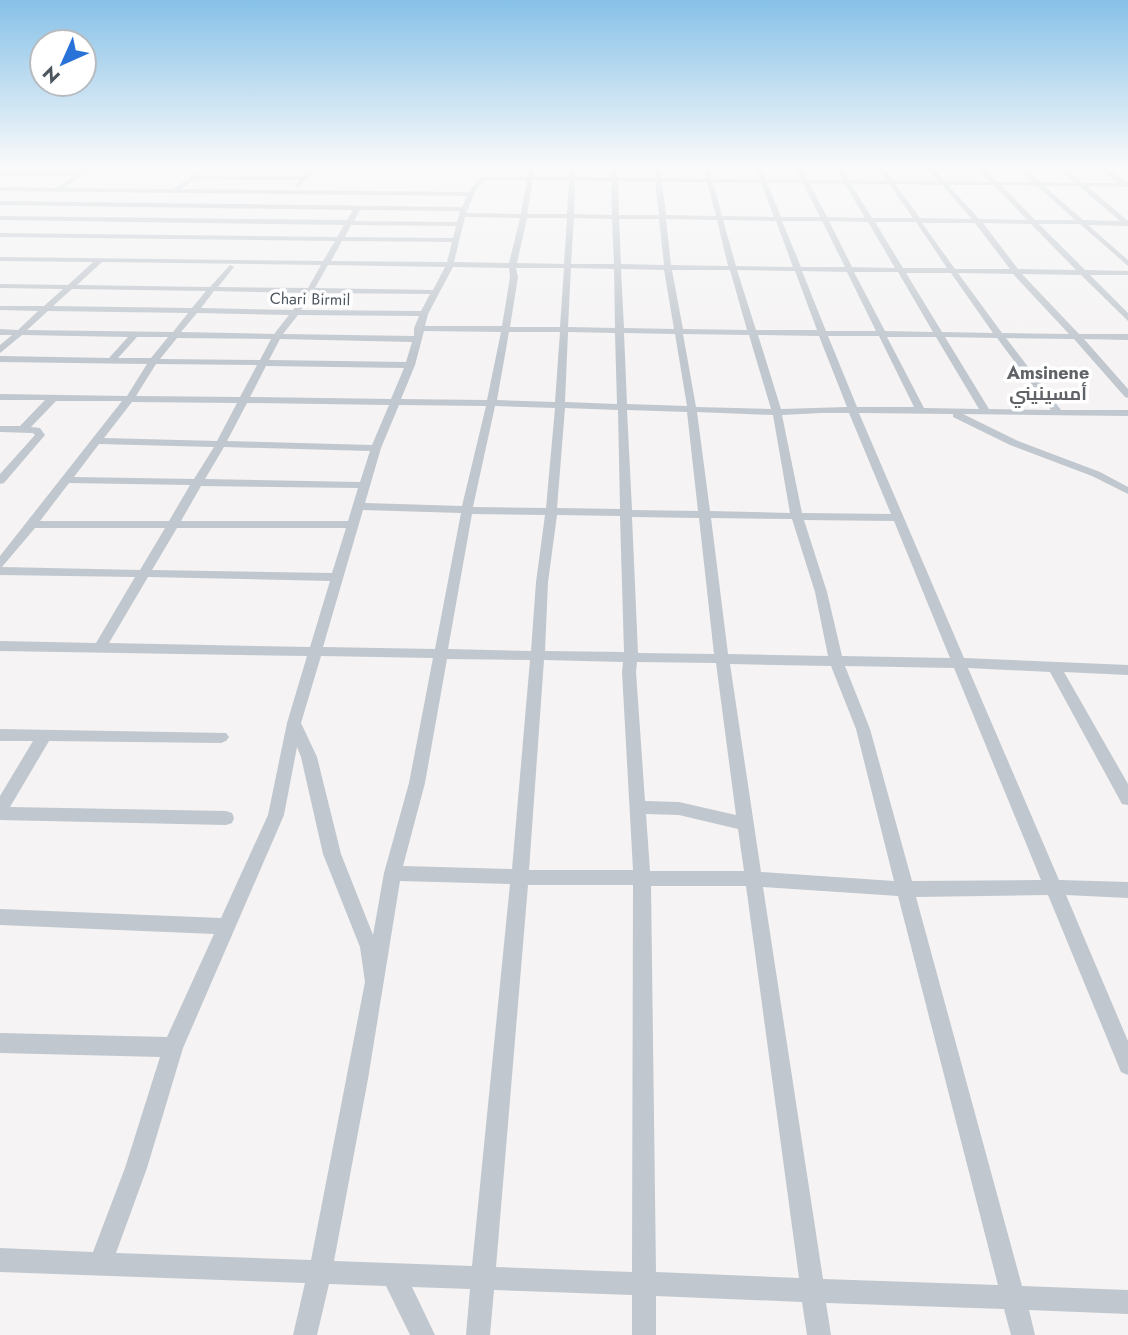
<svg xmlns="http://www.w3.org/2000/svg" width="1128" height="1335" font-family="Jost,Cairo,sans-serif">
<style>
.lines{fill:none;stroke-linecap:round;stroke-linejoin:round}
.minor{fill:#c0c7ce;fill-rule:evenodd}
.labels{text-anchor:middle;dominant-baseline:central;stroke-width:7;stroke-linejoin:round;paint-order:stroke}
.far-street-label{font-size:16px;fill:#4c565f;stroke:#fff}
.far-neighbourhood-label{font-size:18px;font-weight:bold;fill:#606367;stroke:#fff}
</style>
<rect width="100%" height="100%" fill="#f5f3f3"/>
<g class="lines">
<g class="minor">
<path d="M86 167H93L64 188 173 189 194 175 303 176 311 167H317L299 187 296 185 300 180 195 179 181 189 468 192 481 177H527L529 167H535L533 177H569L570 167H576L575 177 611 178V167H617V178H655L654 167H660L661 178 706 179 703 167H709L712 179H760L755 167H761L766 179 801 180 795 167H801L807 180H843L835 167H841L849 180 886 181 877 167H883L893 181H938L926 167H932L945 181 990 182 976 167H982L997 182H1032L1016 167H1022L1040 182 1075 183 1057 167H1063L1082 183H1117L1096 167H1103L1128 183V187L1087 186 1128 221V226L1088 225 1128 260V266L1080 224H1039L1085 270 1128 271V275H1090L1128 313V321L1081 275 1022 274 1079 334H1128V340L1084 339 1128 389V398L1125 397 1074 339 1006 338 1061 410H1128V416L963 414 1018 441 1100 472 1128 487V494L1092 476 1010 445 953 417V414L859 413 964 658 1128 665V675L1064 672 1128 784V805L1122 804 1050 672 968 668 1059 880 1128 882V898L1066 895 1128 1041V1075L1121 1072 1048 895 916 897 1022 1286 1128 1290V1314L1029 1310 1035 1335H1011L1004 1309 826 1303 831 1335H807L802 1302 656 1296V1335H632V1295L494 1290 490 1335H466L470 1289 412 1287 435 1335H410L386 1286 329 1284 317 1335H293L305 1283 0 1272V1248L93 1252 125 1168 160 1057 0 1053V1033L167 1037 214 934 0 925V909L221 918 268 815 287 723 307 656 0 651V641L96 643 135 577 0 575V556L122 401H56L31 427 40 428 45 435 4 483 0 484V474L35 435 33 433 0 432V426H20L45 400H0V394L127 396 147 364 0 362V356L109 358 128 337 22 335 0 353V345L12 335H0V329L18 330 38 311 0 310V306H44L63 289 0 288V284L68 285 93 262 0 261V257L323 261 335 241 0 237V233L337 237 344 225 0 220V216L347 220 353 210 0 205V201L462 207 467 196 0 191V187L56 188 73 176H0V172H78ZM485 180H527L521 214 466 213 476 190ZM533 180 569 181 567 214H527ZM575 181H611L612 215 574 214ZM618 181 655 182 659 215H619ZM662 182H707L716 216 666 215ZM713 182 761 183 774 217 722 216ZM767 183H803L820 217H781ZM809 183 845 184 865 218 827 217ZM851 184H889L913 218H872ZM895 184 942 185 972 219 920 218ZM948 185H994L1027 220 979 219ZM1001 185 1037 186 1075 220H1035ZM1044 186H1079L1120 221 1083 220ZM360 210 460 211 457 222 354 221ZM465 217 520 218 509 263 454 262ZM527 218H567L564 264 517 263ZM574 218 612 219 614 264H571ZM619 219H659L664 265 621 264ZM666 219 717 220 728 266 671 265ZM723 220 776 221 793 267 736 266ZM782 221H822L845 267H801ZM829 221 868 222 895 268 852 267ZM875 222H916L947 268H903ZM922 223H975L1010 269H955ZM983 223 1031 224 1076 270 1018 269ZM351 225 456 226 453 238 345 237ZM342 241 452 242 447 262 331 261ZM102 262 321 265 308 288 218 287 234 267 230 265 210 287 77 285ZM328 265 445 267 433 290 315 288ZM453 267 509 268 510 277 502 326H425L428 314ZM516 268H564L560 327H510L518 277ZM571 268 614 269 615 328 568 327ZM621 269 664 270 674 329 624 328ZM672 270H730L747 330 683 329ZM737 270 795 271 817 330H756ZM802 271 847 272 876 331H826ZM854 272H898L933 332 885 331ZM906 273H951L993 333 942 332ZM958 273 1013 274 1069 334 1002 333ZM72 289 206 291 192 308 53 306ZM214 291 305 293 293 310 201 308ZM313 293 430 294 421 311 301 310ZM48 311 188 313 173 332 27 330ZM197 313 289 315 274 334 181 332ZM298 315 419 316 414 328V336L283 334ZM424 331 501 332 487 400 401 399 415 365ZM509 332H560L555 402 497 400ZM568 332 615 333 617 404 565 402ZM624 333 675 334 687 406 627 404ZM683 334 749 335 771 409 696 407ZM758 335 819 336 847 407 781 409ZM828 336H879L914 407H857ZM137 337H168L151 358H118ZM887 337H936L979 409 924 408ZM945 337 997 338 1051 410 989 409ZM177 338 271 339 260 360 160 359ZM280 339 412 342 406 362 269 360ZM156 364 257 365 240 397 136 396ZM266 366 404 368 391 399 250 397ZM132 402 237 403 217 441 104 438ZM247 403 389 405 372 445 227 441ZM399 405 486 406 462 506 365 503 381 448ZM495 406 555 408 546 508 473 507ZM565 408 618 410 620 509 557 508ZM627 410 687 412 698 511 632 510ZM697 412 773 415 790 513 710 511ZM821 413H849L891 514 802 513 782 415ZM99 444 214 447 194 479 74 477ZM224 447 370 451 360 482 205 479ZM69 483 190 485 169 521H40ZM201 486 358 488 348 521H181ZM363 510 461 513 435 649 323 647ZM472 514 545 515 536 582 531 651 448 649ZM557 515 620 516 624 652 545 651 548 582ZM632 517 699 518 714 654 638 653ZM711 518 792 519 815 592 828 656 728 654ZM804 520 894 521 950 658 842 656 827 592ZM35 528H165L140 570 2 567ZM177 528H346L332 573 152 570ZM148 577 330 581 310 647 109 643ZM321 656 433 658 409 783 384 873 373 935 341 854 317 757 301 723ZM447 659 530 660 512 869 403 866 425 783ZM544 660 623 662 622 672 633 870H529ZM637 662 716 663 736 815 679 802 645 801 636 672ZM730 664 831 666 856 729 894 881 761 872ZM845 666 954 668 1041 880 912 881 870 729ZM297 747 301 757 323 854 360 947 365 982 311 1260 116 1253 147 1168 183 1048 284 815ZM646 814 679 815 738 829 744 871H650ZM400 881 510 884 472 1266 334 1261 368 1079ZM528 885H633L632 1272 496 1267ZM651 886H746L799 1278 656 1272ZM763 887 898 896 998 1285 823 1279Z"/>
<path d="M0 729 226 733 229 737 226 741 221 743 49 741 10 807 226 811 232 813 234 818 232 823 226 825 0 820V796L33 741H0Z"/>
</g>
</g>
<linearGradient id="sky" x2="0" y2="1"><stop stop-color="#87c1e8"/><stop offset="0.47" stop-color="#fafafa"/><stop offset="1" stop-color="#fafafa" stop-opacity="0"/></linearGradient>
<rect width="1128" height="354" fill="url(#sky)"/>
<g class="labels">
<g class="far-street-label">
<text transform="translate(310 299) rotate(1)">Chari Birmil</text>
</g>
<g class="far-neighbourhood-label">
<text x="1048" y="373">Amsinene<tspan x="1048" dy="21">أمسينيني</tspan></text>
</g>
</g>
<g transform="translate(63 63) rotate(225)"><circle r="33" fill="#ffffff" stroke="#b7bbbf" stroke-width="2"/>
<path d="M0-5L12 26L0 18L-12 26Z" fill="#2973d8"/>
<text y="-10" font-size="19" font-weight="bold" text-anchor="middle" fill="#4c565f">N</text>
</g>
</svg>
